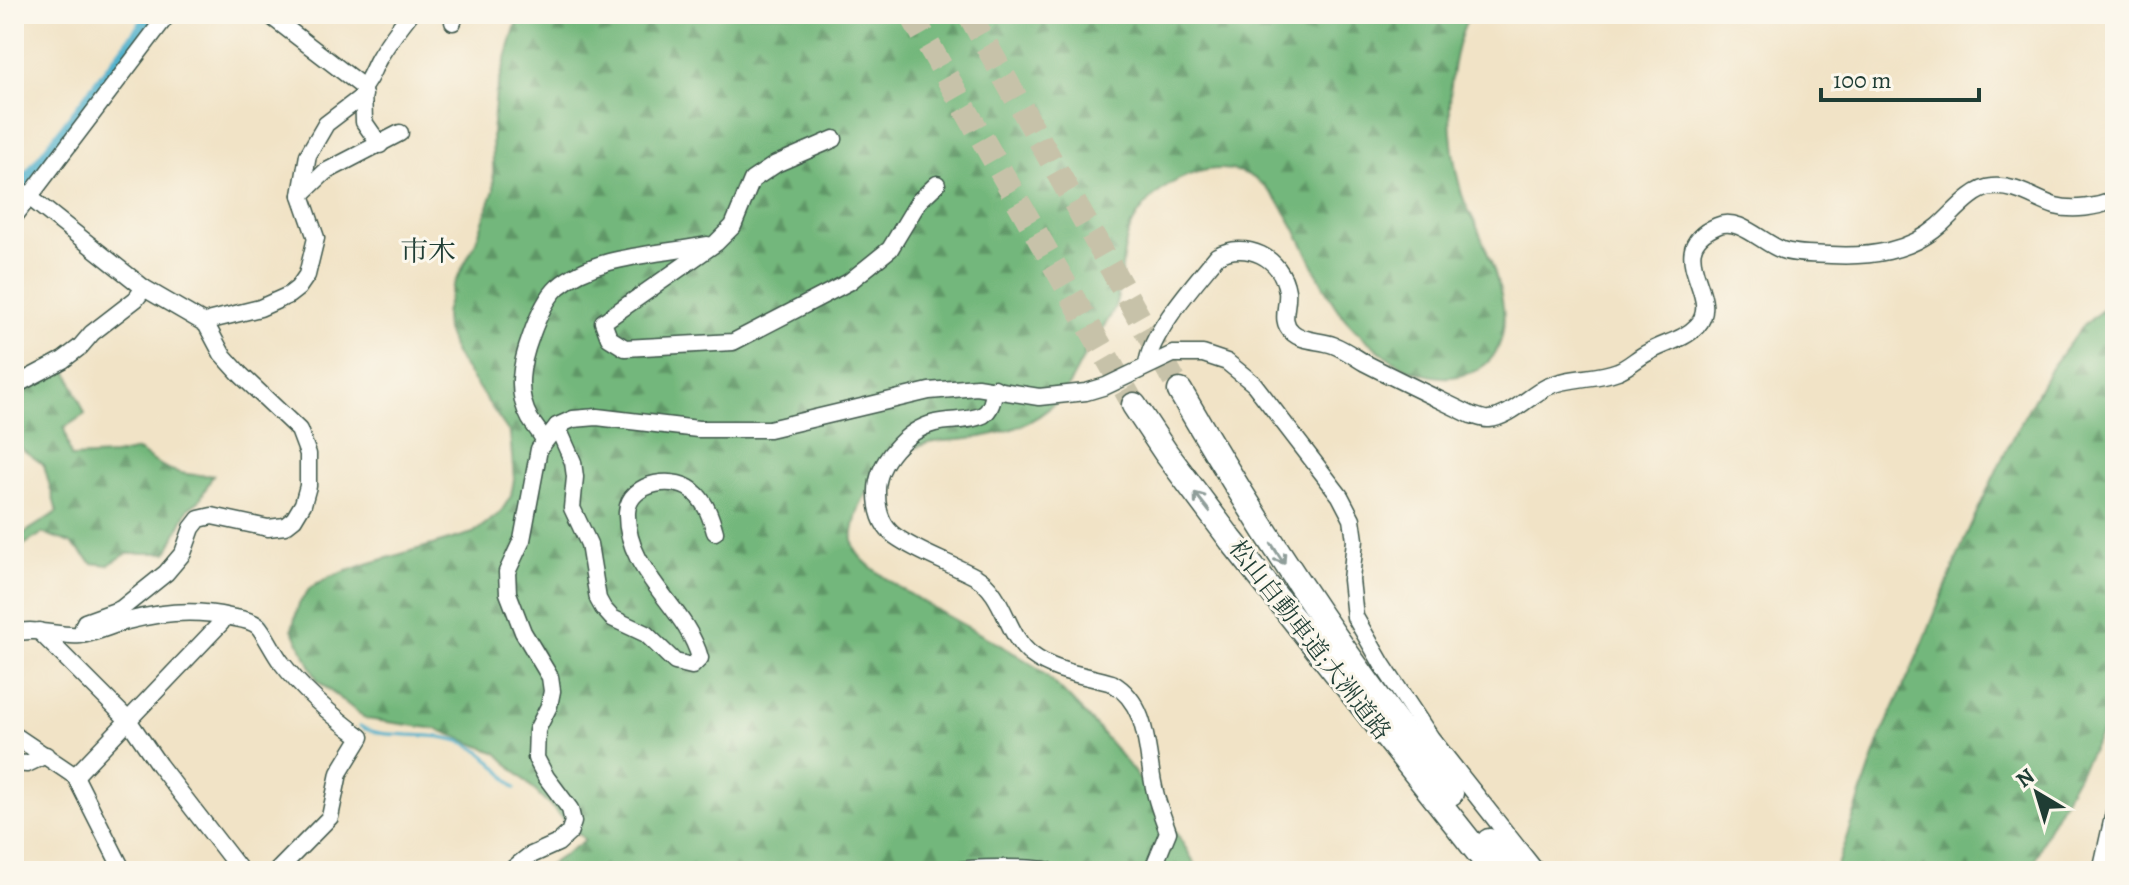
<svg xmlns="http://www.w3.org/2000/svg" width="2129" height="885" font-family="Alegreya,'Noto Serif JP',serif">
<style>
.forest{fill:url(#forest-firs);stroke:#497a58;stroke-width:2}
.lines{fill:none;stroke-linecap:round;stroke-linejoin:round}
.stream{stroke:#4db0cc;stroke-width:3}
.river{stroke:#4db0cc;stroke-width:18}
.highway-tunnel{stroke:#c7c2a9;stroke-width:24;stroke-dasharray:24 12;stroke-linecap:butt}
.minor-casing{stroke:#3e564a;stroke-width:19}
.highway-casing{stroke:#3e564a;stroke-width:27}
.minor{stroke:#fff;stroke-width:16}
.highway{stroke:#fff;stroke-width:24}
.oneway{stroke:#8f9e9a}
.labels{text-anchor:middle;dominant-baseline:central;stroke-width:6;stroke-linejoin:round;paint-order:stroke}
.street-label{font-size:24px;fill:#1f3d34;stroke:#fbf7ec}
.quarter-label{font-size:28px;fill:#1f3d34;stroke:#fbf7ec}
</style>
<defs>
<pattern id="forest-firs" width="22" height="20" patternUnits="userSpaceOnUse" patternTransform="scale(2)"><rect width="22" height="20" fill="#73b77b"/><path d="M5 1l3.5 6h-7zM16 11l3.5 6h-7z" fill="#5e9666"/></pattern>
</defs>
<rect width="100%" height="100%" fill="#fbf7ec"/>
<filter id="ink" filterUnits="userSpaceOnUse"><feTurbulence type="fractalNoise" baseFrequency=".0125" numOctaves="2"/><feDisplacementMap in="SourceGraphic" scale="16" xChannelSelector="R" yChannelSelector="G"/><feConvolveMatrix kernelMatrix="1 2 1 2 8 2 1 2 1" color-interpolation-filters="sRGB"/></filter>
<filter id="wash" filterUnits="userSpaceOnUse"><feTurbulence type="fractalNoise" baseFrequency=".006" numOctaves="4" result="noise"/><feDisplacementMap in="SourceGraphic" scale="32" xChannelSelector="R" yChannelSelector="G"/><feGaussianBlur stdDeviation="1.8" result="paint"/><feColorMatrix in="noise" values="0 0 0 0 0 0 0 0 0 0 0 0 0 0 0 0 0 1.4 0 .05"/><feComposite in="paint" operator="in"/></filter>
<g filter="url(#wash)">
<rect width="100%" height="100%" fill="#f1e3c6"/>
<g class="forest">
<path d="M519 14H1470C1444 65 1446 136 1461 191 1464 205 1474 218 1479 232 1494 268 1520 326 1490 360 1478 373 1458 378 1441 377 1416 375 1395 364 1376 348 1362 337 1349 325 1338 310 1309 271 1290 188 1241 172 1196 158 1140 194 1127 238 1120 260 1123 288 1114 309 1107 325 1094 339 1085 355 1076 370 1070 388 1057 401 1033 426 1002 434 968 439 953 441 937 440 923 445 902 451 887 466 874 483 867 493 860 502 857 514 854 526 850 538 855 549 869 581 1002 642 1036 667 1053 680 1067 696 1082 711 1128 760 1166 812 1199 871H541L585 840 497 753 437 729 366 719 318 681 292 629 299 604 310 588 330 577 367 564 473 533 500 513 511 496 514 479 510 434 455 354 446 330 445 313 453 286 475 244 494 190 492 133 496 93Z"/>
<path d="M2115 299V708L2049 827 2030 871H1835L1881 736 1921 648 1969 529 2011 440 2051 368 2082 327Z"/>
<path d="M63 360 85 414 64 428 71 457 114 455 138 450C163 470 181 477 213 475L199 501 188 509 167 553H128L108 565 92 563 71 543 43 533 14 551V522L21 535 57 512 44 465 22 449 14 439V386Z"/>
</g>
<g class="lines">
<g class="stream">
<path d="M247 613 265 619 271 631"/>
<path d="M360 726C375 735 391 734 408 735 468 737 476 742 515 788"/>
</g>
<path class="river" d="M14 201 156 14"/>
</g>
</g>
<g filter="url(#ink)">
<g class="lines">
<g class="highway-tunnel">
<path d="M911 14 1134 405"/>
<path d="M969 14 1180 391"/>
</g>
<g class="minor-casing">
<g id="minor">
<path d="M268 14 363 87 364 122 380 145"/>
<path d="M453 22 455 14"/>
<path d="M363 87C371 78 373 68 379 58 388 42 399 28 410 14"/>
<path d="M834 139 776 164 752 180 733 226 716 243 603 322 609 338 625 348 733 342 849 282 890 249 919 201 937 184"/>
<path d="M14 185 144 288 206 324 222 354 241 375 299 430 308 454V486L303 504 294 519 285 526 268 528 212 516 199 519 192 528 183 553 166 573 121 609 85 622 81 634"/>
<path d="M301 195 325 172 400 133"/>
<path d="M14 217 168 14"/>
<path d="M206 324 211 320 260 308 289 295 298 288 307 275 316 238 301 195 308 155 326 124 364 95"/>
<path d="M1147 365C1150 333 1196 282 1217 256 1245 240 1282 257 1287 291 1289 306 1279 320 1292 332 1302 342 1320 340 1333 345 1344 349 1355 357 1365 363 1400 381 1436 398 1471 415 1476 416 1484 420 1489 419 1510 417 1529 396 1547 387 1570 376 1595 380 1618 371 1629 367 1638 357 1649 352 1664 343 1684 340 1697 326 1725 296 1659 251 1717 226 1739 216 1762 243 1782 250 1796 255 1816 254 1831 255 1870 257 1909 252 1939 226 1953 214 1973 188 1992 187 2017 185 2034 199 2055 206 2074 211 2097 207 2115 200"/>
<path d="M14 386 63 360 80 347 92 333 136 299 144 288"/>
<path d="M995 388C993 398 992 409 983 415 969 422 950 419 935 423 906 430 876 463 877 493 877 509 881 526 895 536 919 553 950 563 976 577 1005 594 1006 636 1032 655 1054 672 1085 675 1112 683 1152 706 1145 757 1156 796 1159 808 1164 820 1168 832L1152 871"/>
<path d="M557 426 573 462 575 477 572 508 589 544 598 599 603 608 612 618 646 634 675 662 692 666 700 658C686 606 625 572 627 512 629 481 678 474 696 494 707 505 711 518 715 532"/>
<path d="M544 440C540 432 535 427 530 419 515 392 521 363 531 336 537 319 545 299 558 287 597 254 659 255 707 245"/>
<path d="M39 631 128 720 159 765 241 871"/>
<path d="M14 633C37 627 58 637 80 635 97 633 111 625 127 621 161 612 196 609 230 617 239 619 251 620 258 626 264 632 274 653 281 662 304 692 331 715 361 737L339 773 330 817 277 871"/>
<path d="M14 735 75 776 123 871"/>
<path d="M14 763 27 764 46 755"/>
<path d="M75 776 221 623 223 616"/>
<path d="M510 871 529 856 558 843 569 833 573 822 570 809 546 777 536 758 537 730 549 706 552 691 550 677 523 632 508 593 507 572 522 540 539 449 557 426 573 419 597 417 698 429H769L929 391 977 387 1039 397 1086 392 1106 386 1173 354H1203L1227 362 1254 384 1340 496 1352 519 1355 540 1351 580 1355 617 1382 664 1431 738 1536 871"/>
<path d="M957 871C970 867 1036 867 1049 871"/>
<path d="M2101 871 2115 808"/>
</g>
</g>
<g class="highway-casing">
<g id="highway">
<path d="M1180 391C1261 531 1350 666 1451 793"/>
<path d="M1134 405 1166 453 1231 540 1493 871"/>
<path d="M1489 841 1514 871"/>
</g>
</g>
<use href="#minor" class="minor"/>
<use href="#highway" class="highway"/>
</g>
<defs><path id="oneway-shaft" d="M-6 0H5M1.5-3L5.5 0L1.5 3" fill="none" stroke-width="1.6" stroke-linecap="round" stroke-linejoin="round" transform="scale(2)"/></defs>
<g class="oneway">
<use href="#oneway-shaft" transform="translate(1202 502) rotate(-128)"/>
<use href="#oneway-shaft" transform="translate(1278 554) rotate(57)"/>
</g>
</g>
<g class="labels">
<g class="street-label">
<text transform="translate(1310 640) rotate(52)">松山自動車道;大洲道路</text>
</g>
<g class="quarter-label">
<text x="428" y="252">市木</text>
</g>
</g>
<rect width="2129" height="885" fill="none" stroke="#fbf7ec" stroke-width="48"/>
<g transform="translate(2037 793) rotate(322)" stroke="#fbf7ec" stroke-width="6" paint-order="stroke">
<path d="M0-6L14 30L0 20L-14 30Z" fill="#1f3d34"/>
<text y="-12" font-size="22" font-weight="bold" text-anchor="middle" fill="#1f3d34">N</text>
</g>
<path d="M1821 88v12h158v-12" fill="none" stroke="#1f3d34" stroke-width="4"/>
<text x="1833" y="88" font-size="24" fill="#1f3d34" stroke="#fbf7ec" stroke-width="6" paint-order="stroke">100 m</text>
</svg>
